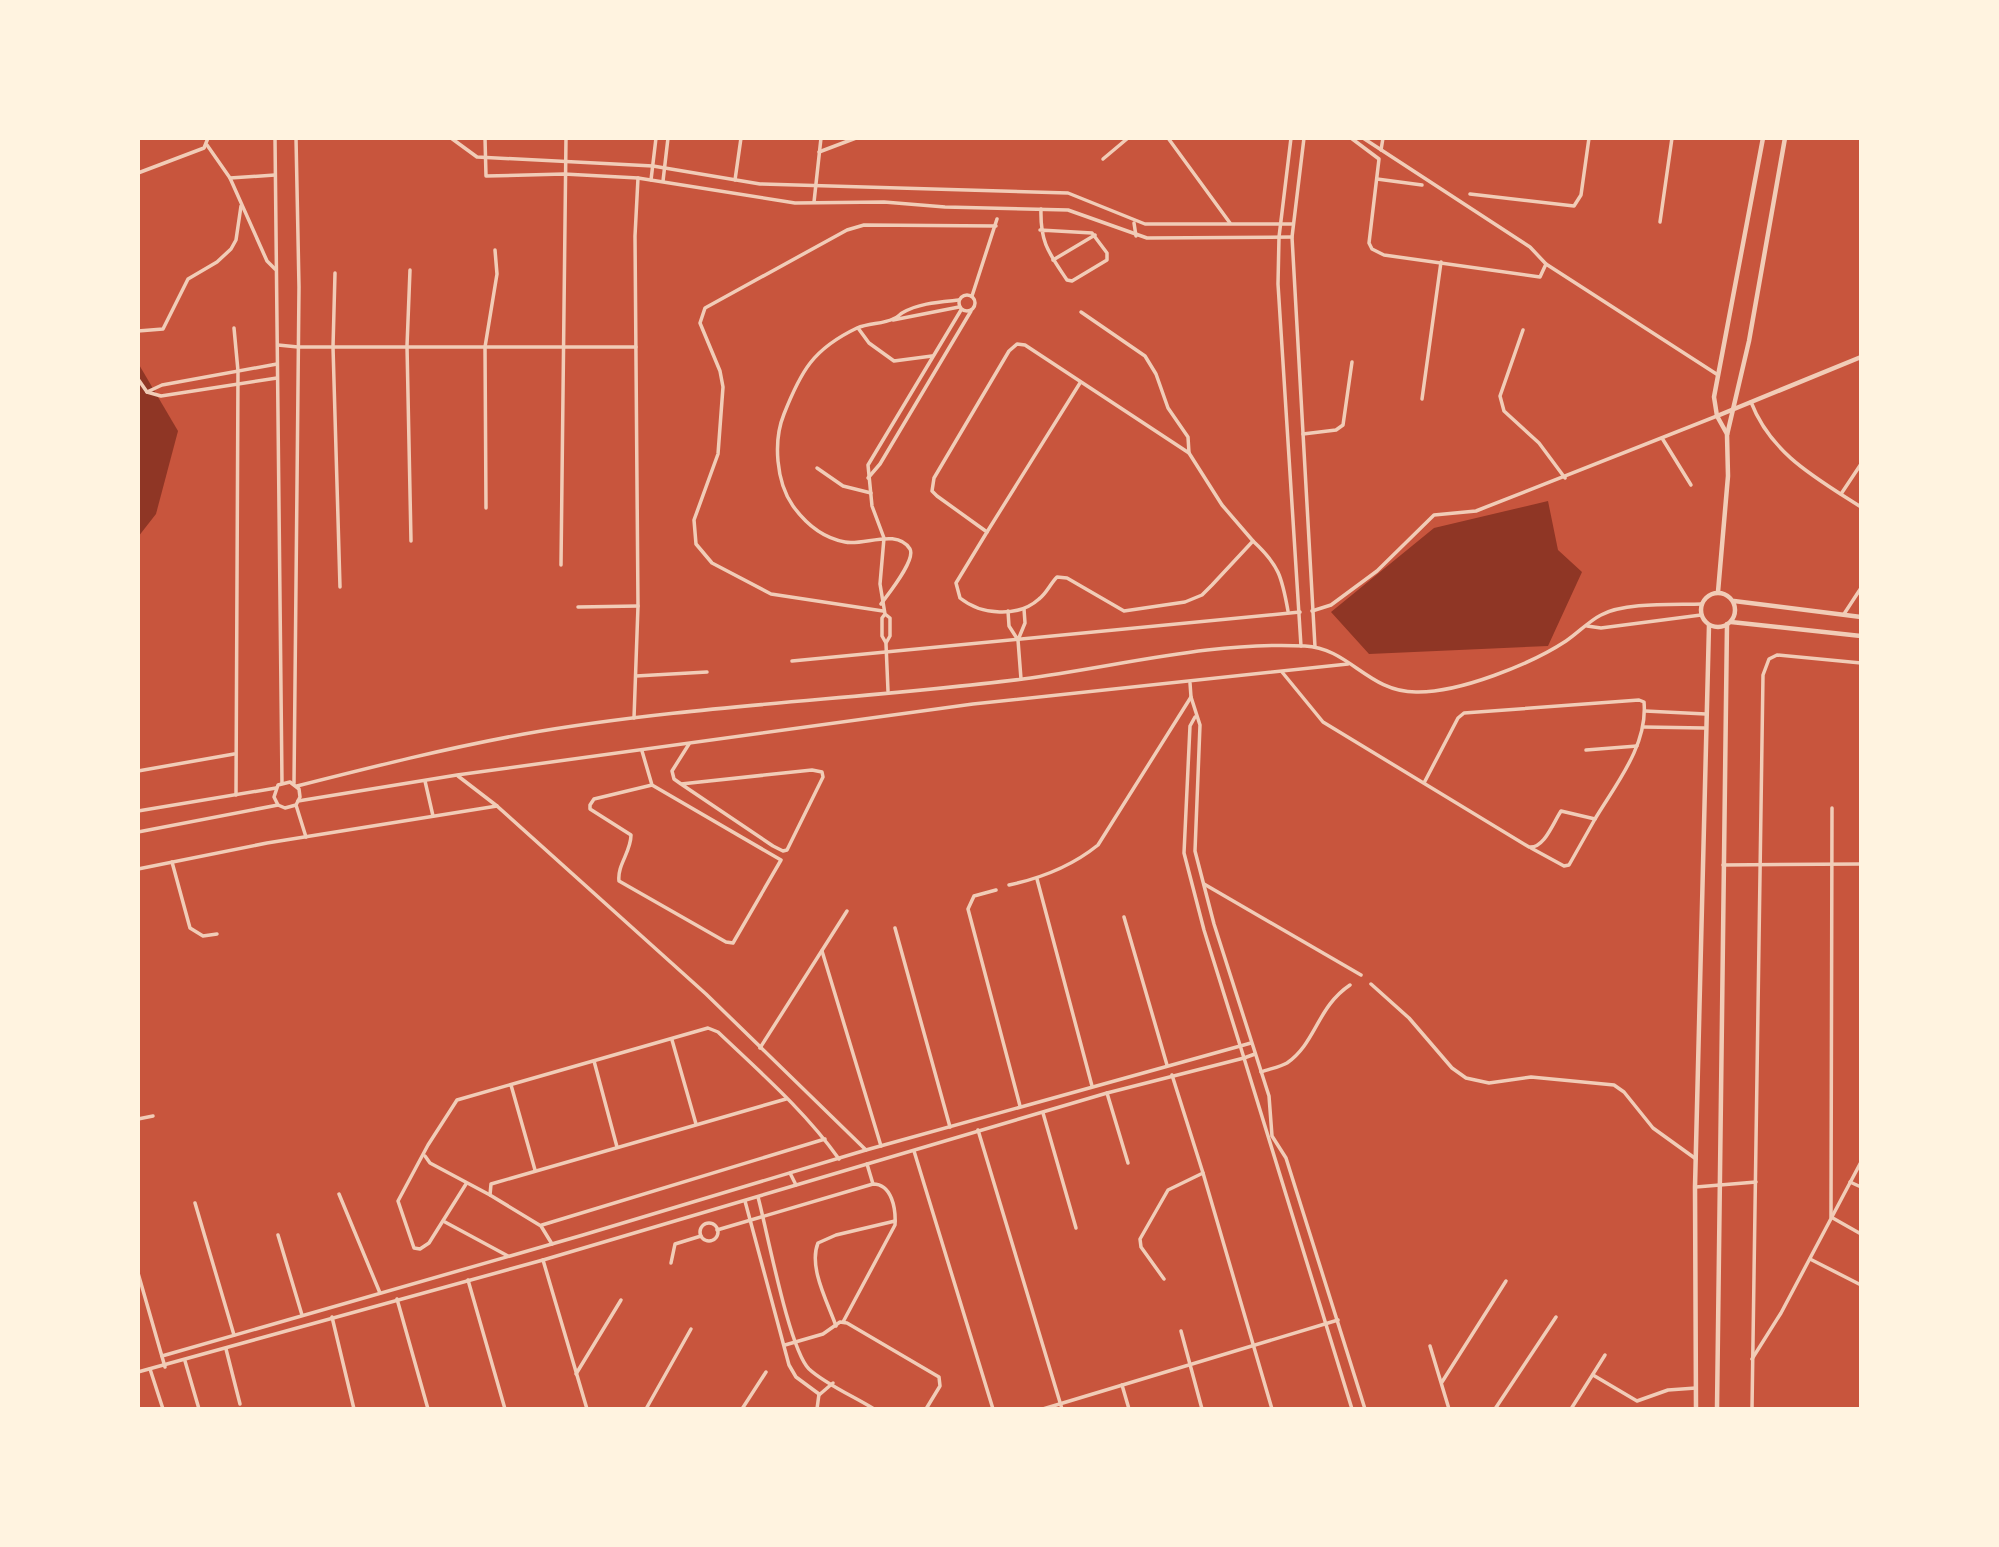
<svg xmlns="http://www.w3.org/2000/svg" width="1999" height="1547" font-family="Merriweather,serif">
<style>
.water{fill:#8f3625}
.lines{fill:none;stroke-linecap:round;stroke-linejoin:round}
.minor{stroke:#f1ccb7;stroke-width:3.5}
.tertiary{stroke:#f1ccb7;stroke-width:4.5}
</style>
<rect width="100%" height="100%" fill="#c8553d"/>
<g class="water">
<path d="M138 363 178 431 156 514 138 537Z"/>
<path d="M1548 501 1558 550 1582 572 1548 646 1369 654 1331 612 1434 528Z"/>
</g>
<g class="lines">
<g class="minor">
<path d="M275 138 282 783"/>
<path d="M451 138 477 157 653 166 760 184 1068 193 1145 224H1293"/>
<path d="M485 138 486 176 564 174 638 178 795 203 884 202 945 207 1068 210 1147 238 1292 237"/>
<path d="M1168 138 1230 223"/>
<path d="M1291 138 1279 237 1278 284 1301 646"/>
<path d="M1304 138 1292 237 1315 647"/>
<path d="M1351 138 1379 159 1369 243 1372 249 1384 255 1540 277 1546 264"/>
<path d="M1363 138 1530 247 1546 264 1718 375"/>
<path d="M207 145 230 178 267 261 275 269"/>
<path d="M1381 150 1383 138"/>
<path d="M819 152 856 138"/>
<path d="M1103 159 1128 138"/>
<path d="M138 173 204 148 208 138"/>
<path d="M230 178 275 175"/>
<path d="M1377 179 1422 185"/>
<path d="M651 180 656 138"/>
<path d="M735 180 741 138"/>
<path d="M663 181 668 138"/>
<path d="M1470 194 1574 206 1581 195 1589 138"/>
<path d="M814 202 821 138"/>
<path d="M1660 222 1672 138"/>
<path d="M1134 223 1136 236"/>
<path d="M1040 230 1092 233 1107 253V260L1072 281 1067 280C1049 253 1040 243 1041 209"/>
<path d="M1053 260 1095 235"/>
<path d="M410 270 407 346 411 541"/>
<path d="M335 273 333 347 340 587"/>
<circle cx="967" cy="303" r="8"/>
<path d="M972 296 997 219"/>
<path d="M1081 312 1145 356 1156 374 1168 408 1188 437 1189 453"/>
<path d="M893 320 959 307"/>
<path d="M234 328 238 371 236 795"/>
<path d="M858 328 869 343 894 361 932 356"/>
<path d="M1523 330 1500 396 1504 411 1539 443 1565 478"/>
<path d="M138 331 163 329 188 279 217 262 231 249 236 240 241 206"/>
<path d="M1017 344 1025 345 1189 453 1222 505 1253 541 1212 585 1202 595 1185 602 1124 611 1067 578 1057 577C1050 584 1047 593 1039 599 1018 618 981 615 960 598L956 583 987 532 937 496 932 491 934 478 1009 351Z"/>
<path d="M278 345 298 347H636"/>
<path d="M138 379 147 392 161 396 277 378"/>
<path d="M147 392 162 385 277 364"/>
<path d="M1422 399 1441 262"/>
<path d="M1751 402C1771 454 1816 478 1861 507"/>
<path d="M1303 434 1336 430 1343 425 1352 362"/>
<path d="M1662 438 1691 485"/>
<path d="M817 468 843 486 871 493"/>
<path d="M868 478 880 464 971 311"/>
<path d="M1841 494 1861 464"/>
<path d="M486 508 485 347 497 274 495 250"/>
<path d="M987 532 1080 383"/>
<path d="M1253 541C1279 565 1282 577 1288 611"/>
<path d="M561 565 566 138"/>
<path d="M881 604C888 594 916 560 910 549 897 528 864 546 845 542 823 538 806 524 793 506 776 482 773 441 784 414 801 371 813 349 857 328 869 323 883 324 893 319 897 318 899 315 902 313 919 303 940 302 959 300"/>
<path d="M578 607 638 606"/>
<path d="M883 611 771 594 712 563 696 544 694 520 718 454 723 387 720 371 700 323 705 308 847 230 864 225 996 226"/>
<path d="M1008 611 1009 626 1018 640 1025 623 1024 609"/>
<path d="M1312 611 1331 605 1377 571 1434 515 1476 511 1717 416"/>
<path d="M885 614 890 618V636L886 643 882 636V618L885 614 880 584 884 538 872 506 868 465 961 310"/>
<path d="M1844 614 1861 588"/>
<path d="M1587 626 1601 628 1701 615"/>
<path d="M1018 640 1021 679"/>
<path d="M886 644 888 691"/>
<path d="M792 661 1300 612"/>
<path d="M1282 672 1323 722 1529 847C1544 849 1553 823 1561 811L1595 819C1616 784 1648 745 1644 702L1639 700 1464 713 1458 718 1424 783"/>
<path d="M636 676 707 672"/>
<path d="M1191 697 1200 725 1195 851 1214 924 1269 1096 1272 1136 1286 1158 1365 1409"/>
<path d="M1645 711 1706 714"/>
<path d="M1195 717 1190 726 1184 853 1204 930 1244 1058 1255 1054"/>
<path d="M634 718 638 606 635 236 638 178"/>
<path d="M1644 727 1704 728"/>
<path d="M1586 750 1637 746"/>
<path d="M642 751 652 785 781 860 733 943 726 942 619 881C617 865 631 852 631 835L590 809V805L594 799 652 785"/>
<path d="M138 771 234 754"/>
<path d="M458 776 497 806 706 994 866 1150"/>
<path d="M425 781 433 816"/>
<path d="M294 783 299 287 296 138"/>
<path d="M681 784 812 770 822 772 823 777 787 850 783 851 773 846 681 784 674 779 672 771 689 744"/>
<path d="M297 786C372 767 447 748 524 734 689 705 857 700 1023 679 1116 667 1211 641 1305 646 1349 648 1368 692 1416 692 1459 693 1531 664 1566 641 1578 633 1589 621 1601 615 1625 602 1674 605 1702 604"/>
<path d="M298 801 457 775 973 704 1348 664"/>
<path d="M296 805 285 808 278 805 274 797 278 785 290 782 299 789 300 797 296 805 306 837"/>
<path d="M1832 808 1831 1217 1861 1234"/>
<path d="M138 811 276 788"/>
<path d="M138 832 278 805"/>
<path d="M1531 848 1564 866 1569 865 1595 819"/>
<path d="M172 862 190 928 203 936 217 934"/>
<path d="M1723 865 1861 864"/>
<path d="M138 869 267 843 497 806"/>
<path d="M1037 879 1092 1086"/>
<path d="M1204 884 1361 975"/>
<path d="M1009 885C1042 878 1072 866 1098 845L1191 697 1190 683"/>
<path d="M996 890 974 896 968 909 1020 1106"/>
<path d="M1124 917 1167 1065"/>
<path d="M895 928 950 1127"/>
<path d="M822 951 881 1146"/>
<path d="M1371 984 1409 1018 1452 1068 1466 1078 1489 1083 1531 1077 1614 1085 1624 1092 1653 1128 1696 1159"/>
<path d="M672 1040 696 1124"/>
<path d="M760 1048 847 911"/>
<path d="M594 1061 617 1147"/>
<path d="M1261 1072C1269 1069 1280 1067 1287 1063 1316 1043 1317 1007 1350 985"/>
<path d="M511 1085 535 1170"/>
<path d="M1107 1093 1128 1163"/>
<path d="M1043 1113 1076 1228"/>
<path d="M138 1119 153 1116"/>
<path d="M978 1130 1062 1409"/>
<path d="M914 1151 993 1409"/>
<path d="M425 1156 430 1163 490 1195"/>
<path d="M867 1164 873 1184"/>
<path d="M790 1173 796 1185"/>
<path d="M1203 1173 1272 1409"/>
<path d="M1850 1182 1861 1187"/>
<path d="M466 1184 429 1243 420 1249 414 1248 398 1201 428 1145 457 1100 708 1028 718 1032C760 1072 805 1111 839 1159"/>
<path d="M1696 1187 1756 1182"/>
<path d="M339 1194 380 1293"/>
<path d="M758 1197C767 1230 789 1349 809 1369 825 1384 855 1397 874 1409"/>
<path d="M745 1201 789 1365 796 1377 819 1394 817 1409"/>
<path d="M195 1203 234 1335"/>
<path d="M445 1222 508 1256"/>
<circle cx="709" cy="1232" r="9"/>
<path d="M542 1225 825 1139"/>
<path d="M717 1230 873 1184C892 1184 896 1209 895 1225L843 1322"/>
<path d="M278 1235 302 1315"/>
<path d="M552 1244 541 1226 490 1195 491 1184 786 1099"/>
<path d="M1810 1259 1861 1285"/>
<path d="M543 1260 587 1409"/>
<path d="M671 1263 675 1244 701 1236"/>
<path d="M138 1273 165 1367"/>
<path d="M1164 1279 1141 1247 1140 1239 1168 1190 1203 1173 1172 1075"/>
<path d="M468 1280 505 1409"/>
<path d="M397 1299 428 1409"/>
<path d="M332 1317 354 1409"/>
<path d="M836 1326C828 1303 808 1267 818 1243L836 1235 895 1221"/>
<path d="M1181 1331 1202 1409"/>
<path d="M785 1345 823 1334 840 1322 847 1323 939 1377 940 1386 926 1409"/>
<path d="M1430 1346 1449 1409"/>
<path d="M226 1349 240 1404"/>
<path d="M162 1356 583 1235 866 1150 1251 1043"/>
<path d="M1752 1359 1781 1313 1861 1162"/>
<path d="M185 1361 199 1409"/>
<path d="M150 1369 163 1409"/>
<path d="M138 1372 543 1260 1107 1093 1244 1058 1352 1409"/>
<path d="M576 1374 621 1300"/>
<path d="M1593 1375 1637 1401 1668 1390 1696 1388"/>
<path d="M1442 1382 1506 1281"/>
<path d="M1122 1385 1129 1409"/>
<path d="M819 1395 833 1383"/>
<path d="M646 1409 691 1329"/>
<path d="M742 1409 766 1372"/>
<path d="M1043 1409 1338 1320"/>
<path d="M1495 1409 1556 1317"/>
<path d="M1571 1409 1605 1355"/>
<path d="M1752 1409 1763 675 1769 659 1777 655 1861 663"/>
</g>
<g class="tertiary">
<path d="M1717 416 1861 357"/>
<path d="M1727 434 1717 416 1714 397 1763 138"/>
<path d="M1718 592 1728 476 1727 435 1749 341 1785 138"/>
<circle cx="1718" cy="610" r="17"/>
<path d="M1734 601 1861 617"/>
<path d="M1731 622 1861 636"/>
<path d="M1696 1409 1695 1187 1709 625"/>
<path d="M1717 1409 1727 624"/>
</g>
</g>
<rect width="1999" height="1547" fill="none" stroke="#fff3e0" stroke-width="280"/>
</svg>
